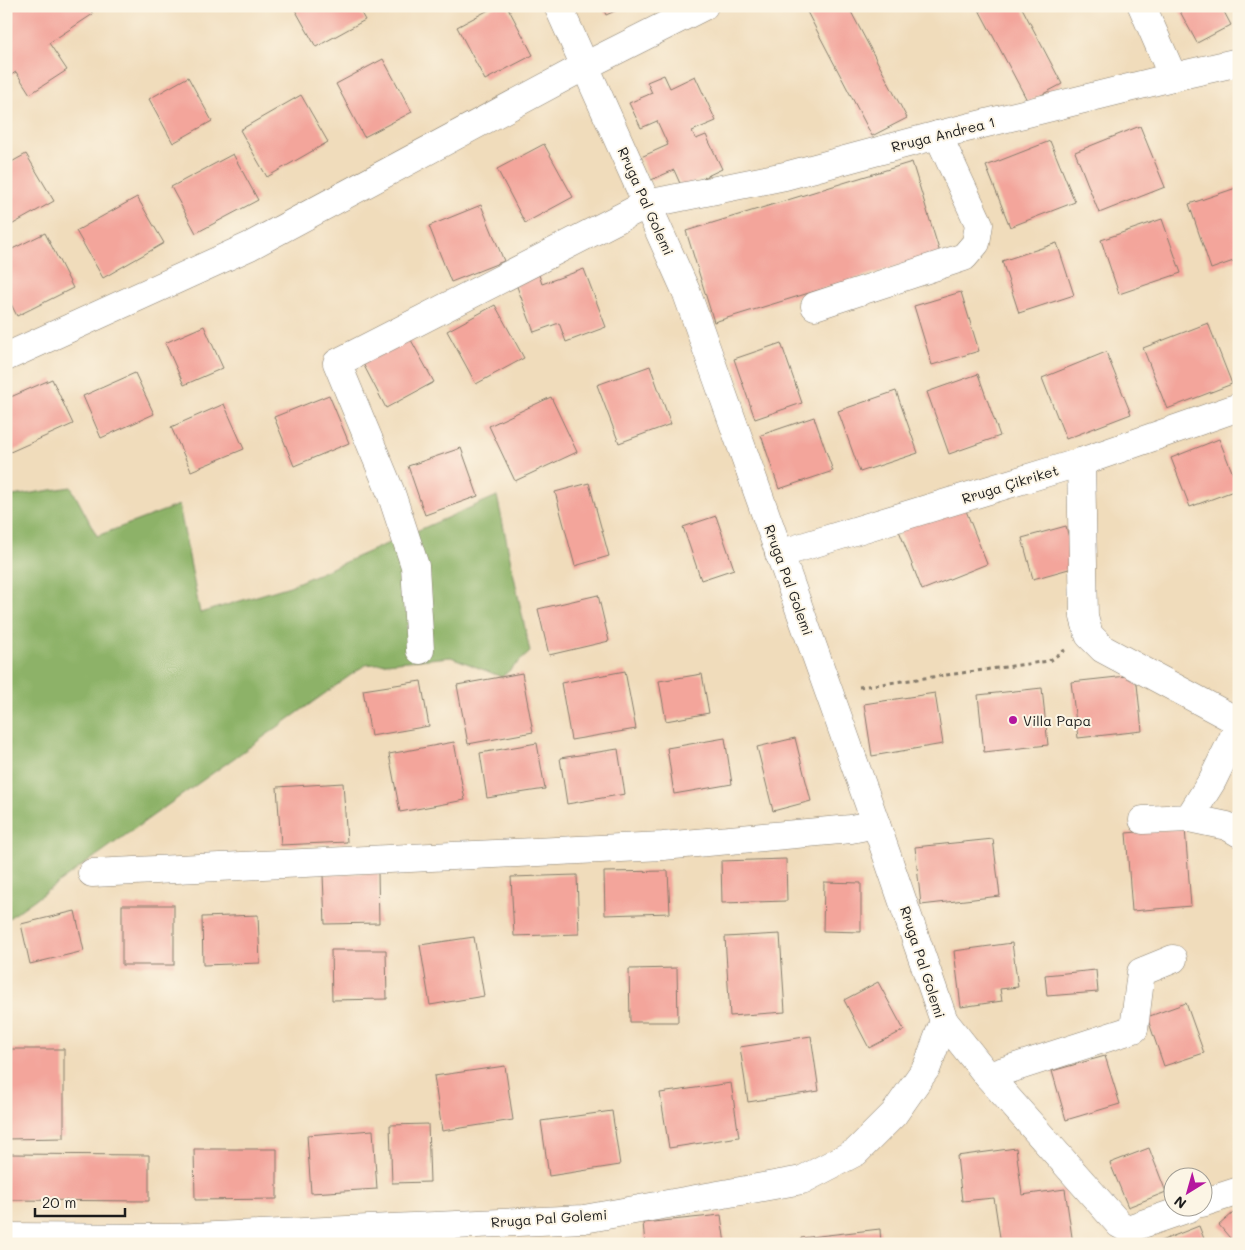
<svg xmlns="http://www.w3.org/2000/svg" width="1245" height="1250" font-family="Mali,sans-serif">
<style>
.forest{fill:#8db268;stroke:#546742}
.building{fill:#f3a59b}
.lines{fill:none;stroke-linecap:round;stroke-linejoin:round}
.minor-casing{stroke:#867c6c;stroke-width:29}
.path{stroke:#867c6c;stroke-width:3;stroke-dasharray:4 4;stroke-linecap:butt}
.minor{stroke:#fff;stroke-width:28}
.poi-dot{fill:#b5179e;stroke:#fcf5e5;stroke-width:2}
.labels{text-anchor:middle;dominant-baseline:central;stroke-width:4;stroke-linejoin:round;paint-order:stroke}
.street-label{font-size:14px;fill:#1c1c1c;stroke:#fcf5e5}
.poi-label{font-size:14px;fill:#1c1c1c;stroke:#fcf5e5;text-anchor:start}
</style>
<rect width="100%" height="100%" fill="#fcf5e5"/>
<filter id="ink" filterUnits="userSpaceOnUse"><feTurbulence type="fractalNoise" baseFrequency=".02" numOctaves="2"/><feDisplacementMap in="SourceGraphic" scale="10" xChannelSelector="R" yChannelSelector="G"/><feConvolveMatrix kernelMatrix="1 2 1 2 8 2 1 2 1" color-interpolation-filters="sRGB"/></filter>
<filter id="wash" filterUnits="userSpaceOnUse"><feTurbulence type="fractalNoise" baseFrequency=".0096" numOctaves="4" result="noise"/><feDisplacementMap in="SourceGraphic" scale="20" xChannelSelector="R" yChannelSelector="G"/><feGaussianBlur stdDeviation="1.12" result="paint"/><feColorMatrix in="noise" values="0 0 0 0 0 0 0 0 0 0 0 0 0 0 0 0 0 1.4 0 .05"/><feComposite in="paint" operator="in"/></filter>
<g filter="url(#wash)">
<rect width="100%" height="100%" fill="#f0dcbb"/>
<path class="forest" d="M71 487 97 536 179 505 200 613 290 586 497 496 530 652 502 677 451 657 365 665 6 920V497Z"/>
<g id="blocks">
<g class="building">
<path d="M9 6H87L93 14 49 43 67 70 30 94 16 72 6 78V8Z"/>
<path d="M293 6H357L365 20 316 47Z"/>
<path d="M496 6H507L533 55 485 80 457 27Z"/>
<path d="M602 6H626L606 15Z"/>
<path d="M804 6H848L907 118 872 136Z"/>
<path d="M977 6H1021L1062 84 1028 102Z"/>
<path d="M1177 6H1221L1231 25 1197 43Z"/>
<path d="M383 59 412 112 364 137 336 84Z"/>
<path d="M664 75 670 88 695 76 716 121 692 131 696 139 706 135 722 169 682 188 674 170 651 180 641 157 668 145 657 121 641 128 629 103 652 93 647 82Z"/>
<path d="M188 77 212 121 173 143 149 99Z"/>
<path d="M301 95 328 142 267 177 240 130Z"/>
<path d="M1140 126 1165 187 1099 213 1075 152Z"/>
<path d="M1050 141 1075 202 1010 227 986 166Z"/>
<path d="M544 144 573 197 525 223 497 169Z"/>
<path d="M26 154 54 201 6 228V165Z"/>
<path d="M233 154 258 200 196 233 171 187Z"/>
<path d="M912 162 940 253 714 322 686 231Z"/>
<path d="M1239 187V259L1211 269 1189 204Z"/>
<path d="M137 197 164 243 103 278 76 231Z"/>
<path d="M481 205 504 261 451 282 429 226Z"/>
<path d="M1162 219 1181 273 1119 294 1101 240Z"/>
<path d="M45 233 73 288 17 316 6 294V252Z"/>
<path d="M1057 243 1074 295 1019 313 1002 261Z"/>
<path d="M584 269 606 327 566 342 559 323 534 332 516 284 539 275 542 284Z"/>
<path d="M961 292 979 351 932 365 914 306Z"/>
<path d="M495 305 524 358 476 384 447 331Z"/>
<path d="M1208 323 1232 384 1167 409 1143 348Z"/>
<path d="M204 326 223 368 184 385 165 343Z"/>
<path d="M405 329 434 382 386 408 358 354Z"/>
<path d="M781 343 802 403 755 419 734 359Z"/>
<path d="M1106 352 1131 414 1066 439 1042 378Z"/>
<path d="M650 366 671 424 619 443 597 385Z"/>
<path d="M135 373 154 414 101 438 83 396Z"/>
<path d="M978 374 1000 436 949 454 927 392Z"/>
<path d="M52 379 73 424 8 453 6 450V399Z"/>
<path d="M896 391 918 453 860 472 838 411Z"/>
<path d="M329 395 349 443 294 466 274 417Z"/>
<path d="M551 397 577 452 515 481 489 426Z"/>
<path d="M224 404 244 449 191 471 171 427Z"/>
<path d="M814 417 833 471 779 489 761 435Z"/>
<path d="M1219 439 1239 489 1190 507 1171 458Z"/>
<path d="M461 448 478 496 425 515 408 466Z"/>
<path d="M589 483 609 556 575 566 555 492Z"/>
<path d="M963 503 987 564 922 590 898 528Z"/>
<path d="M716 516 734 569 701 580 683 527Z"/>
<path d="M1066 526 1076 567 1033 579 1022 538Z"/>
<path d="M598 595 609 641 549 655 538 609Z"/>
<path d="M625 671 636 729 571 740 561 683Z"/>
<path d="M522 673 533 732 468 744 457 685Z"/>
<path d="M702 674 709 713 666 721 659 681Z"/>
<path d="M1136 675 1142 731 1078 738 1071 682Z"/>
<path d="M421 681 429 726 371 736 363 690Z"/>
<path d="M1042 688 1048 745 984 752 978 695Z"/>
<path d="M935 693 943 744 872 756 864 704Z"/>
<path d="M725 738 732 784 674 794 667 748Z"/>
<path d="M795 738 811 801 773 811 757 747Z"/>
<path d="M454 742 465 800 400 812 389 754Z"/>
<path d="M537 743 545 789 487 798 480 753Z"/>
<path d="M618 749 625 794 567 804 560 758Z"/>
<path d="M343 783 347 842 281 845 277 787Z"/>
<path d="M1185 828 1191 906 1132 911 1126 833Z"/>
<path d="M993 839 1000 896 921 905 915 847Z"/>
<path d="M786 859 787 901 722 903 721 861Z"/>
<path d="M668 871 670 913 605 915 604 872Z"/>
<path d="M378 873 379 923 325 924 323 875Z"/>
<path d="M577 875 579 934 514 936 511 877Z"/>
<path d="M824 882 861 883V932L823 931Z"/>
<rect x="122" y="905" width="52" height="60"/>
<path d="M75 911 84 951 30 964 21 924Z"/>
<path d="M258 915 260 963 203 965 202 917Z"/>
<path d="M780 934 785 1012 730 1016 725 937Z"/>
<path d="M474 937 484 996 430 1005 420 945Z"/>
<path d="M1012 943 1018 987 1000 989 1002 1001 961 1007 954 951Z"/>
<path d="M331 950H386L387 999 332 1000Z"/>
<path d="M677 968 678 1022H630L629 969Z"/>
<path d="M1096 970 1098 992 1047 996 1045 975Z"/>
<path d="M878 982 904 1030 869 1048 844 1000Z"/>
<path d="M1186 1003 1204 1053 1164 1066 1147 1017Z"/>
<path d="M811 1036 819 1091 748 1102 740 1047Z"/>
<path d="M11 1049H64V1138L6 1139V1082H11Z"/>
<path d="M1105 1056 1120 1104 1066 1120 1052 1071Z"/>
<path d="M505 1066 513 1120 442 1131 434 1076Z"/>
<path d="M731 1083 739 1137 669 1148 660 1093Z"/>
<path d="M612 1111 620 1165 549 1176 541 1121Z"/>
<path d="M428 1124 430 1182 392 1183 390 1125Z"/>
<path d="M373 1130 377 1189 311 1193 307 1135Z"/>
<path d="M1016 1148 1022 1195 1065 1189 1073 1244H1001L994 1198 962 1201 957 1156Z"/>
<path d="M1149 1148 1166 1192 1128 1207 1110 1163Z"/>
<path d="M194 1149H277V1199L195 1200Z"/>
<path d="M6 1154 149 1155V1201L6 1200Z"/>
<path d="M1239 1208V1244H1235L1219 1225Z"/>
<path d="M721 1215 725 1244H645L643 1223Z"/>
<path d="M1199 1226 1206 1244H1153Z"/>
<path d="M880 1229 881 1244H801V1238Z"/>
</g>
</g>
</g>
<g filter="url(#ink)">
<use href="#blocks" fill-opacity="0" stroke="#867c6c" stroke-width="1"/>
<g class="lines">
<g class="minor-casing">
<g id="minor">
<path d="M1142 6 1173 77"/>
<path d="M815 306 964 257 976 243 979 224 938 135"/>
<path d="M6 357 250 246 585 66 704 6"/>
<path d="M1081 462 1084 617 1089 635 1103 649 1239 722"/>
<path d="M779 554 1081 462 1239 407"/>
<path d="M420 650 415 566 391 493 337 363 647 204 785 176 938 135 1173 77 1239 62"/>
<path d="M1189 818 1227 826 1239 833"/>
<path d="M1143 820 1189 818 1212 781 1239 726"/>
<path d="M92 873 663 846 851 829 876 824"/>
<path d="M944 1021 988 1076 1119 1224 1128 1229 1189 1208"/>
<path d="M988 1076 1134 1029 1141 972 1173 959"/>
<path d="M1202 1203 1239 1191"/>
<path d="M6 1237 173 1238 584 1219 802 1180 856 1152 894 1114 927 1067 944 1021 876 824 686 291 558 6"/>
</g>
</g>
<path class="path" d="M859 687 1049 661 1065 650"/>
<use href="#minor" class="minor"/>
</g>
</g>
<circle class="poi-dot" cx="1013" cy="720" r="5"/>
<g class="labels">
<g class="street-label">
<text transform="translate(943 134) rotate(-14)">Rruga Andrea 1</text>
<text transform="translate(646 201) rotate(66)">Rruga Pal Golemi</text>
<text transform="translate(1010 484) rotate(-17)">Rruga Çikriket</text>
<text transform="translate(789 580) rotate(70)">Rruga Pal Golemi</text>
<text transform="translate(923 962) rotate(72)">Rruga Pal Golemi</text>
<text transform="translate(549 1218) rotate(-4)">Rruga Pal Golemi</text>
</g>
<g class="poi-label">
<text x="1023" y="720">Villa Papa</text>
</g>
</g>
<rect width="1245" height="1250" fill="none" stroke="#fcf5e5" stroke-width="25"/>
<g transform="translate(1188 1192) rotate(217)"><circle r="24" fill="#fcf5e5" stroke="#a29e95"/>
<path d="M0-4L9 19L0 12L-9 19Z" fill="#b5179e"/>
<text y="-8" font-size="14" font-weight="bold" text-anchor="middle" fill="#1c1c1c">N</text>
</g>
<path d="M35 1208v8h90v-8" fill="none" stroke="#1c1c1c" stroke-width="2.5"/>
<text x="42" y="1208" font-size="15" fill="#1c1c1c" stroke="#fcf5e5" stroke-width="4" paint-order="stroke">20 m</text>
</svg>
